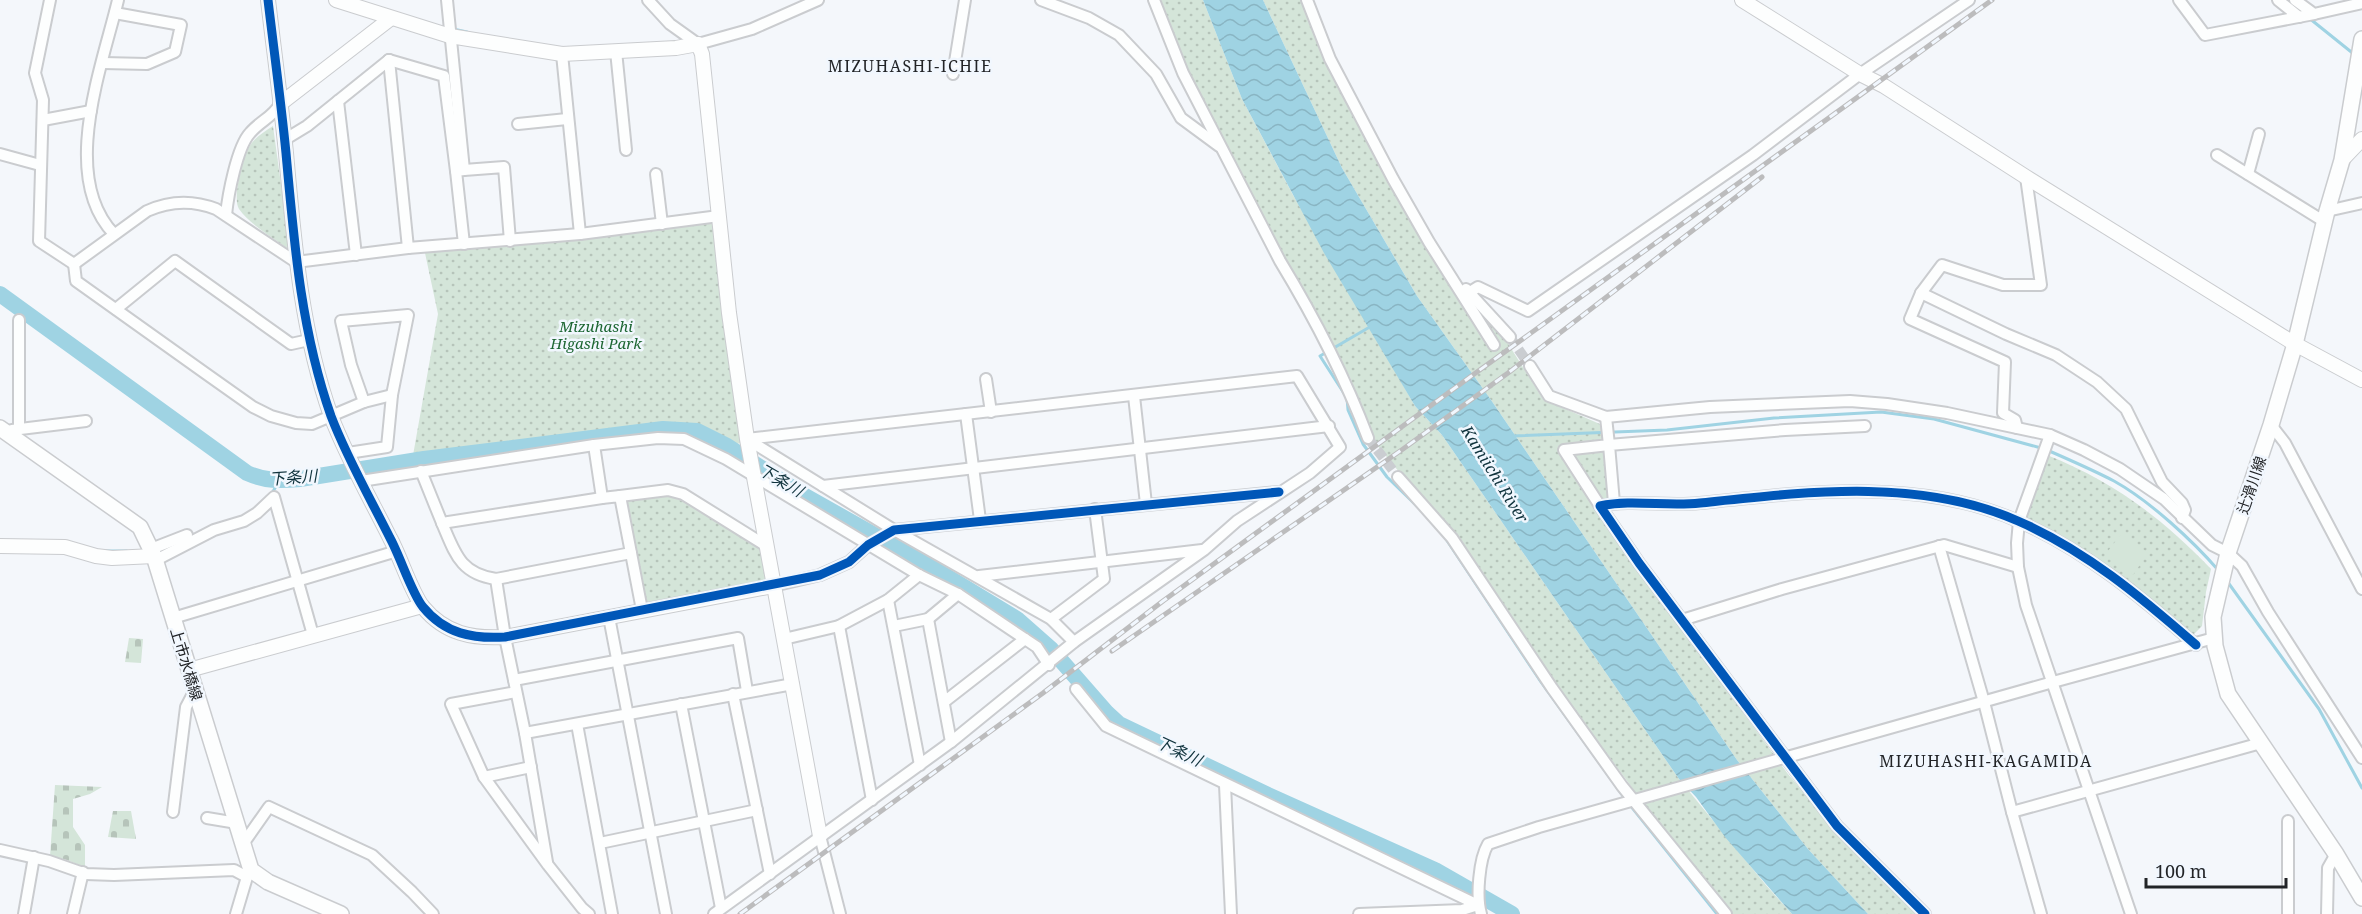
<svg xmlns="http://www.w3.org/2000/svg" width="2362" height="914" font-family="'Noto Serif','Noto Sans JP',serif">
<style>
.grass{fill:url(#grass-dots)}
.cemetery{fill:url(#cemetery-stones)}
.garden{fill:#d4e5d9}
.water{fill:url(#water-waves)}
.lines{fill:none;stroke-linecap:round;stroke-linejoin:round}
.stream{stroke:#9fd3e3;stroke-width:3}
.river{stroke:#9fd3e3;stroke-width:16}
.minor-tunnel{stroke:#cacdd1;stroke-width:10;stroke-dasharray:10 5;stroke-linecap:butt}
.minor-casing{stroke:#cacccf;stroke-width:14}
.tertiary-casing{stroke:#cacccf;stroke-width:16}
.secondary-casing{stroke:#cacccf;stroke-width:18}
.minor{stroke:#fdfefe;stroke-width:10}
.tertiary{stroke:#fdfefe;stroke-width:14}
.secondary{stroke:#fdfefe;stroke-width:15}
.rail-casing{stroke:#bcbcbd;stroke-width:5}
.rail{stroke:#f1f7fe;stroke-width:3;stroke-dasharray:9;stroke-linecap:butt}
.cycleway-casing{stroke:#f1f7fe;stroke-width:13}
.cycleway{stroke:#0057b8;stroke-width:9}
.labels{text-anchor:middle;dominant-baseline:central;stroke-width:5;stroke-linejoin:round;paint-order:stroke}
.park-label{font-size:15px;font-style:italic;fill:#1c6632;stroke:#f1f7fe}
.street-label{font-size:15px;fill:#222427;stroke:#f1f7fe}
.neighbourhood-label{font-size:16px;letter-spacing:1.5px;fill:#222427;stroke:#f1f7fe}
.water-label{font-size:16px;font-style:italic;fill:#10333d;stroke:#f1f7fe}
</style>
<defs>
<pattern id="grass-dots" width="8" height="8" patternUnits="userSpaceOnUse" patternTransform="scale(1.5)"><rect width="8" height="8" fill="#d4e5d9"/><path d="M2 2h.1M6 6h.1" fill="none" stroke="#b6c4ba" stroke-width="1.8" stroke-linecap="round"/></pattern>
<pattern id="cemetery-stones" width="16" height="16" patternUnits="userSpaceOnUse" patternTransform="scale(1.5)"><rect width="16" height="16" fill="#d4e5d9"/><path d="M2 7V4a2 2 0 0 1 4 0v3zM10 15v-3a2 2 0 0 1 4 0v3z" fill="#b6c4ba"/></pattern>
<pattern id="water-waves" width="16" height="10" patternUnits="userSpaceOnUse" patternTransform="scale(1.5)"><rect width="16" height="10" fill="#9fd3e3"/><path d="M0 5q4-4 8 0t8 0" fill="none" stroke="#89b5c3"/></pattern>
</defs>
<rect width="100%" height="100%" fill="#f4f7fb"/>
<g class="grass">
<path d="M1161 0H1203L1242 99 1293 195 1415 406 1442 435 1679 779 1765 884 1792 914H1732L1650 812 1554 682 1460 538 1400 473 1372 439 1350 377 1273 242 1194 84Z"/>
<path d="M1263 0H1302L1335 78 1396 195 1447 279 1500 331 1543 399 1602 425 1611 512 1656 594 1788 774 1850 847 1919 914H1868L1808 849 1737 760 1491 400 1417 296 1342 168Z"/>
<path d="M273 126 290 250C275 239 249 224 239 209 232 198 243 159 249 147 255 137 264 132 273 126Z"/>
<path d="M719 216 741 443 727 446 697 431 663 429 412 461 438 314 425 253Z"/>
<path d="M2047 455C2114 482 2161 517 2211 569L2206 592 2202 626 2192 636 2023 520Z"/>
<path d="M662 496C687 496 737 533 761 547L766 581 647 602 627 501Z"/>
</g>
<g class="cemetery">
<path d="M129 638 143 639 141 663 125 662Z"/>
<path d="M55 785 102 787 90 794 73 799V827L85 845V867L67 860 50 856Z"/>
<path d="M113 811H131L136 839 108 837Z"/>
</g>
<path class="garden" d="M2121 534 2148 553 2133 575 2105 555Z"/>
<path class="water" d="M1203 0H1263L1342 168 1417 296 1491 400 1737 760 1808 849 1868 914H1792L1725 837 1696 797 1679 779 1442 435 1415 406 1324 253 1242 99Z"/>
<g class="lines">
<g class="stream">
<path d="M2309 18 2355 55"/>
<path d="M453 29 467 32"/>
<path d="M1368 328 1320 356 1347 398 1348 410 1363 444 1387 477 1420 509"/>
<path d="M1513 436 1667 430 1774 418 1881 412 1934 419 2041 448"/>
<path d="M2047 450C2070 460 2093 470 2114 481 2150 501 2193 541 2219 571"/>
<path d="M271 495 279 481"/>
<path d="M1444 536 1539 679 1626 800"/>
<path d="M106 551H127"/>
<path d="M2227 581 2319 709 2362 788"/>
<path d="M1630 805 1717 914"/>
</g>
<path class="river" d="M0 294 247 473C265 481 280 481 300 479L424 459 663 429 697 431 727 446 805 496 933 568 1017 619 1051 649 1107 713 1119 724 1268 795 1435 870 1512 914"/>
<g class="minor-tunnel">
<path d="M1510 337 1530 366"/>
<path d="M1368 438 1398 477"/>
</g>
<g class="minor-casing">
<g id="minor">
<path d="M50 0 35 73 43 100 39 241 74 264"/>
<path d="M447 0 464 170 456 171 464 244"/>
<path d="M648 0 670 24 698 44 752 29 818 0"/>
<path d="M1041 0 1089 18 1119 35 1156 74 1181 118 1219 146"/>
<path d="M1154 0 1183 73 1280 261C1314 317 1345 377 1368 438"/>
<path d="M1307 0 1330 59 1393 179 1429 242 1494 345"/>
<path d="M2179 0 2205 35 2314 14"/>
<path d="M2278 0 2299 17"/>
<path d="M2295 0 2314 14 2362 3"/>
<path d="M616 51 626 150"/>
<path d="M562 54 580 234"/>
<path d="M389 60 408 248"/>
<path d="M389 60 444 76 456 171"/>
<path d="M103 63 147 64 175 52 181 25 115 13"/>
<path d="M953 74 965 0"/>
<path d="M338 101 356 255"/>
<path d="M43 120 91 111"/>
<path d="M518 124 567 119"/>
<path d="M284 140 307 126 389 60"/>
<path d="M0 154 40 165"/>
<path d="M2217 155 2325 222"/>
<path d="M464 170 504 167 510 241"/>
<path d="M656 174 662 224"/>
<path d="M2248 174 2259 134"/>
<path d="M2327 211 2362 203"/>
<path d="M226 215C228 195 237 147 250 133 260 121 273 117 280 104"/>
<path d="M114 234C59 177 102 67 118 0"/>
<path d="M74 264 147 211C169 201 193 200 216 209L296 262 408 248 580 234 719 216"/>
<path d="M74 264 76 281 205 373 253 407 271 416 296 423 312 424 364 402 392 395 387 447 348 453"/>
<path d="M1466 289 1510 337"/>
<path d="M1470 292 1478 287 1528 311 1753 155 1860 74 1969 0"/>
<path d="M1921 293 2006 334 2056 355 2097 382 2126 409 2162 482 2182 503 2185 510 2182 518"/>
<path d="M116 309 175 261 291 344 309 340"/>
<path d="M19 320V429"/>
<path d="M1530 366 1549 396 1606 417 1710 407 1850 401 1887 404 1947 413 2050 435 2084 450 2120 469 2164 499 2212 545 2228 553 2242 566 2268 612 2362 758"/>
<path d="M986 379 991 412"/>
<path d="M1134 396 1146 504"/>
<path d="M364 402 351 365 341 321 408 315 392 395"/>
<path d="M966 414 980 520"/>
<path d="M2271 425 2285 443 2362 589"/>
<path d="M2017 428 2015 420 2003 413 2005 362 1910 319 1921 293 1942 265 2003 285H2041L2026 177"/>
<path d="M12 430 86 421"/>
<path d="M2050 435 2019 521 2017 543 2018 567 2026 605 2131 914"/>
<path d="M747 439 894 530 1051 619 1074 642"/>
<path d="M594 445 602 498 620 496 642 610"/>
<path d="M421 471 442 523 602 498"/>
<path d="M1398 477 1452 538 1552 688 1622 786 1726 914"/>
<path d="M361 481 594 445 658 438 684 439 726 459 919 575 958 594 1037 647 1049 665"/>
<path d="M823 486 1329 426"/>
<path d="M620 496 668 490 683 494 765 545"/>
<path d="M1614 503 1609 445 1785 430 1865 426"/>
<path d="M1600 506 1564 450 1609 445 1606 417"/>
<path d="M442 523C455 553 460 574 496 579L631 553"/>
<path d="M1939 546 1984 702 2012 812"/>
<path d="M151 549 187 535"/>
<path d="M156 560 214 530 244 521 257 513 274 497 313 635"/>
<path d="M979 576 1202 550"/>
<path d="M496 579 505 637 525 733 547 862"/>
<path d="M773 586 820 575 849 562 868 545 894 530 1278 492"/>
<path d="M888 600 920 765"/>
<path d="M609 617 666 914"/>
<path d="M173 618 397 551"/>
<path d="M928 619 951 742"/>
<path d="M1051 619 1104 579 1095 509"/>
<path d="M1682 620 1782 589 1944 545 2018 567"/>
<path d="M839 626 872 800"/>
<path d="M894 626 928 619 958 594"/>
<path d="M784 639 839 626 888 600 919 575"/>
<path d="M514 680 738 638 747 691"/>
<path d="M1076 689 1106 726 1478 905"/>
<path d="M516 692 451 704 484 777 548 865 582 908 589 914"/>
<path d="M733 694 770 874"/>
<path d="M944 702 1025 639"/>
<path d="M681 704 721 908"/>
<path d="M577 724 612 914"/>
<path d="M525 733 793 684"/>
<path d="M484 777 531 767"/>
<path d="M1225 785 1231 914"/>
<path d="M173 812 186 707 195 690"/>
<path d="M207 818 237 823"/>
<path d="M2288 821V914"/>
<path d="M820 836 840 914"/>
<path d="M600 843 757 810"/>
<path d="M243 844 269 807 372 855 412 892 433 914"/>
<path d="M0 850 49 861 86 874 114 875 234 870 247 877"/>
<path d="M24 914 34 857"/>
<path d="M73 914 83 872"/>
<path d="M236 914 247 877 250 872"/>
<path d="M714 914 951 742 1074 642 1204 550 1237 521 1310 473 1340 447 1297 376 747 439"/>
<path d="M1359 914 1462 910 1478 905"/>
<path d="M1481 914C1476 897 1479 859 1488 844L1539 827 2053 682 2214 638"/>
<path d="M1925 914 1837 826 1639 563 1600 506C1633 499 1667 507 1700 503 1804 492 1919 477 2018 521 2085 550 2141 597 2196 645"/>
<path d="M2041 914 2012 812 2261 743"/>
<path d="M2327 914 2328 868 2336 854"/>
</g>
</g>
<g class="tertiary-casing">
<g id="tertiary">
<path d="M268 0C274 51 281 102 286 153 294 242 301 331 331 416 347 458 370 498 390 538 400 556 412 594 423 607 445 634 473 639 505 637L773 586"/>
<path d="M336 0 450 36 562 54 676 48 698 44 702 54 729 313 747 439 820 836"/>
<path d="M1742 0 1860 74 1884 86 2026 177 2295 344 2362 380"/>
<path d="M280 104 390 19"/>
<path d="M2342 160 2362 139"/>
<path d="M0 546 65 547 96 556 112 558 154 556"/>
<path d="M189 670 422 606"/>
</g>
</g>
<g class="secondary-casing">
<g id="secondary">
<path d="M2362 39 2342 160 2327 211 2295 344 2271 425 2228 553 2213 617 2215 646 2228 694 2336 854 2362 898"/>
<path d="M0 428 140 527 154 556 251 870 268 882 341 914"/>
</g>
</g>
<use href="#minor" class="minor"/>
<use href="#tertiary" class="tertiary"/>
<use href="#secondary" class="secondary"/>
<g class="rail-casing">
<g id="rail">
<path d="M1112 651 1403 449 1508 373 1762 177"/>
<path d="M740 914 1043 693 1163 601 1470 377 1992 0"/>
</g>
</g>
<use href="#rail" class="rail"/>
<g class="cycleway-casing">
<g id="cycleway">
<path d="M268 0C274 51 281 102 286 153 294 242 301 331 331 416 347 458 370 498 390 538 400 556 412 594 423 607 445 634 473 639 505 637L820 575 849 562 868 545 894 530 1279 492"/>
<path d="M1925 914 1837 826 1639 563 1600 506C1633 499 1667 507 1700 503 1804 492 1919 477 2018 521 2085 550 2141 597 2196 645"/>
</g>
</g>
<use href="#cycleway" class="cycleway"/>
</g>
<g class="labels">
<g class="park-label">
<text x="596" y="326">Mizuhashi<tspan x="596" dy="17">Higashi Park</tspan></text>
</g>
<g class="street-label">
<text transform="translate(2251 485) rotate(-71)">辻滑川線</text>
<text transform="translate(187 664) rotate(73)">上市水橋線</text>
</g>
<g class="neighbourhood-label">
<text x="910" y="66">MIZUHASHI-ICHIE</text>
<text x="1986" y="761">MIZUHASHI-KAGAMIDA</text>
</g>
<g class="water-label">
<text transform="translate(1495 474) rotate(58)">Kamiichi River</text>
<text transform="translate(293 477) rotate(-4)">下条川</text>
<text transform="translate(781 480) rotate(30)">下条川</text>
<text transform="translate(1179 751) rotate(25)">下条川</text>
</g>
</g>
<path d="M2146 878v9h140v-9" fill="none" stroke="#222427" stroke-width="3"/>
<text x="2155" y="878" font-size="18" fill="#222427" stroke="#f1f7fe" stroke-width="4.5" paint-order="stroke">100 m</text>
</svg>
